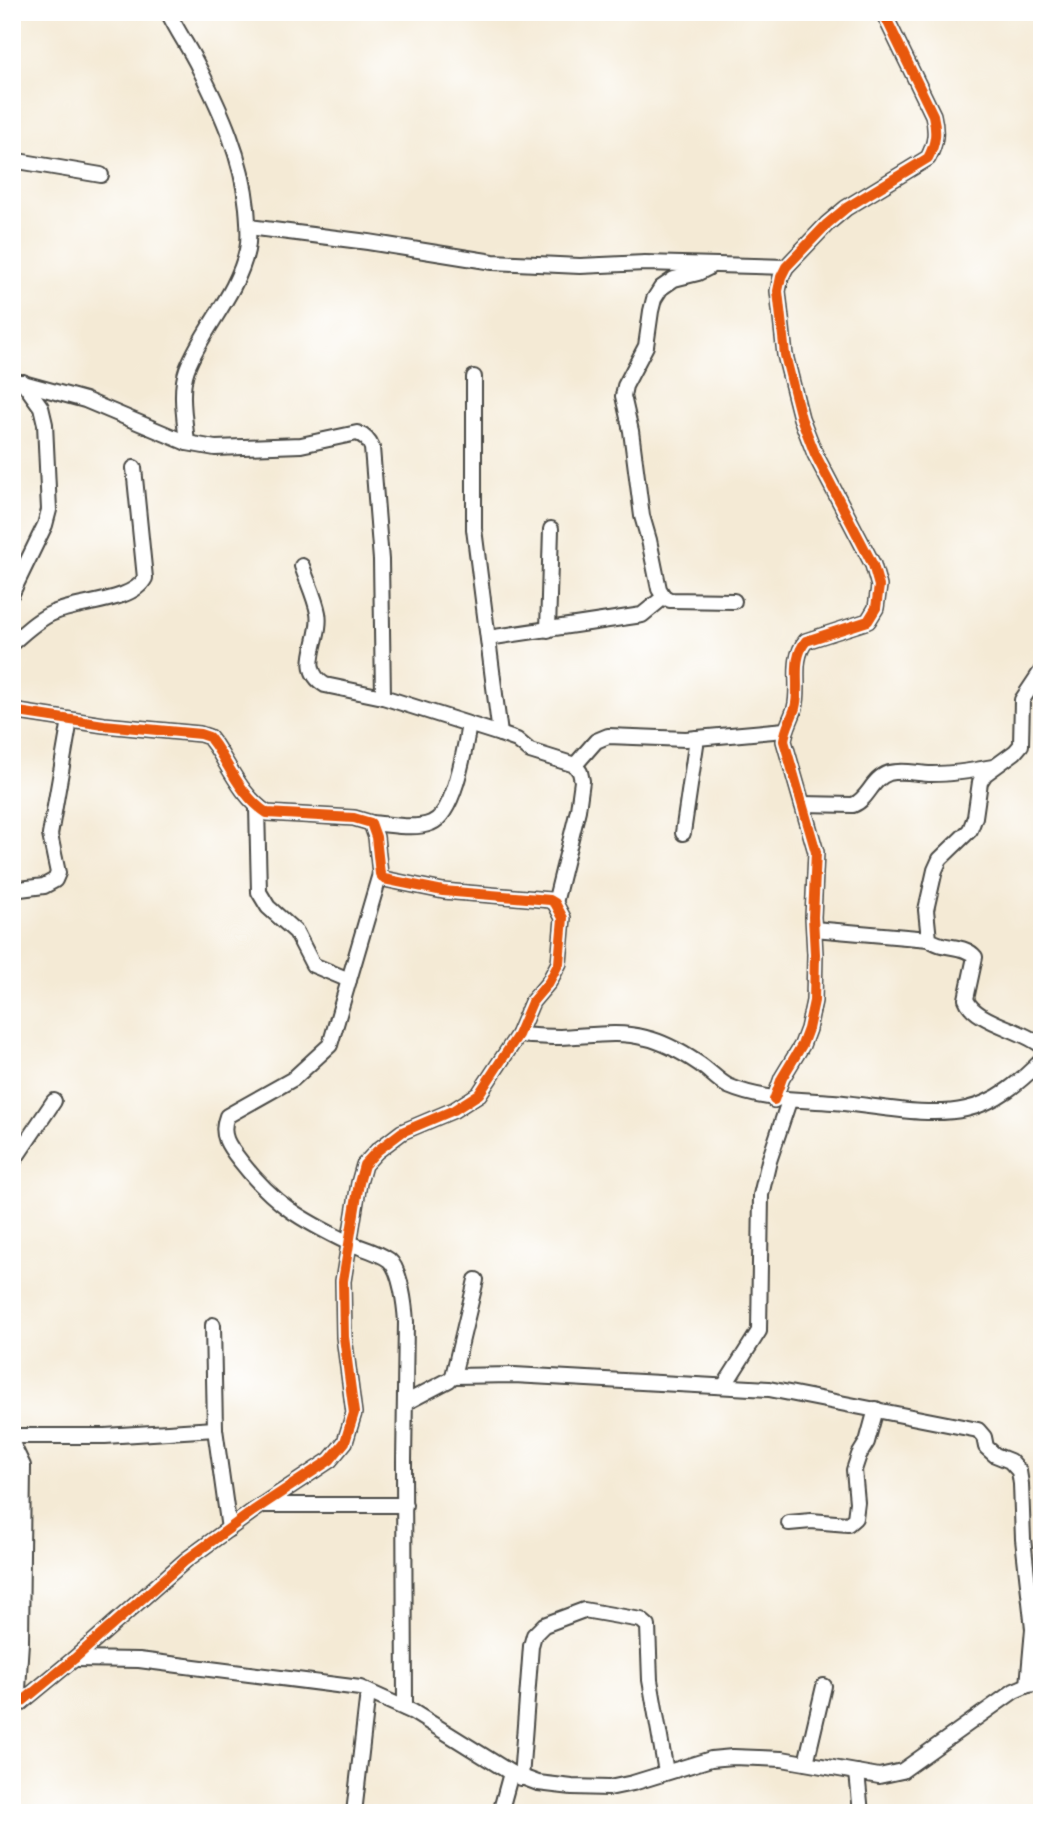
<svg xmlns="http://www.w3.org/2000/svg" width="1054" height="1825" font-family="'Patrick Hand',sans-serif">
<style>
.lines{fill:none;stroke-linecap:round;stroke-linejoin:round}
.street-casing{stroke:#494844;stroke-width:18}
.street{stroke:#fff;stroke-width:14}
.cycleway-casing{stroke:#fff;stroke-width:15}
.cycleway{stroke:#e8590c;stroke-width:10}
</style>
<rect width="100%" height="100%" fill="#fff"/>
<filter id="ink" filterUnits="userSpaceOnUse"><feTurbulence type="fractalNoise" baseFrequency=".0143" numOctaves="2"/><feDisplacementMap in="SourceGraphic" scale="14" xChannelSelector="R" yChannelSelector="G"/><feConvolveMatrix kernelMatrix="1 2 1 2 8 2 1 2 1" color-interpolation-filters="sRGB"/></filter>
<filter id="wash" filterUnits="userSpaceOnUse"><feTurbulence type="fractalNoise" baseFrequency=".00686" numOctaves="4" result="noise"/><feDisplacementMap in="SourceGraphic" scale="28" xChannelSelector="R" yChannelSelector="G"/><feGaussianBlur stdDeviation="1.57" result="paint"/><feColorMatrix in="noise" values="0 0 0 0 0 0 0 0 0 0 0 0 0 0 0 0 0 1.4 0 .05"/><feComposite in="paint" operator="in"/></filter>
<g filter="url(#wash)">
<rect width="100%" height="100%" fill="#f4ead5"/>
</g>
<g filter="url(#ink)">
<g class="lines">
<g class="street-casing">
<g id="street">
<path d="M168 12C177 31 190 49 199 68 222 113 242 158 247 208 248 222 250 236 247 250 237 295 202 329 187 369 179 391 185 420 187 443"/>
<path d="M12 160 101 175"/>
<path d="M249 227 368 242 493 262 580 266 645 263 786 267"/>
<path d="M708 268 698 273 674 279 661 288 654 299 651 311 646 346 625 386 623 396 631 431 642 516 649 540 659 589 664 597 670 600 734 601"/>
<path d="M474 377V529L500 734"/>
<path d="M12 380 85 400 187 443 215 448 301 445 357 433C365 436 369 440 372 448L381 560 383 697"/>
<path d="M302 566C307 581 315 597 318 613 323 639 296 668 325 685L383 697 500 734 517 740 530 751 575 765 580 772 582 781 578 810 555 903"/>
<path d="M12 593 45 525 49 510 45 424 41 407 23 382"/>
<path d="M548 630 551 529"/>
<path d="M488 638 642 615 664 597"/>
<path d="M12 643C25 632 38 619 53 613 77 602 133 602 145 578L134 468"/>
<path d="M1042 670 1022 700 1021 745 1015 752 985 774 980 782 975 817 970 830 940 859 935 870 926 910 929 939C942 950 965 944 975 957L966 999C974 1022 1022 1029 1042 1046"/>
<path d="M12 711 104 725 200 734 209 737 215 745C230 768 243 798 267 813L354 818 371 823 376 837 380 874 384 879 443 891 550 900 555 903 563 918 559 963 549 982 532 1002 518 1035 479 1094 454 1110 402 1132 377 1151 364 1165 359 1183 343 1281 344 1337 354 1413 345 1442 330 1460 253 1511 186 1560 74 1659 12 1710"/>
<path d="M575 765 596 741 608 736 686 739 785 730"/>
<path d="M802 804 853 805C869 799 871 779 889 773 904 769 917 774 932 774 953 774 972 771 993 767"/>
<path d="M257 807 259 892 268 907 296 932 313 965 349 980"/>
<path d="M371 823C389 824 414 830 431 823 455 814 465 747 469 724"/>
<path d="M683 833 697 738"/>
<path d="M380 874 330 1045 293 1079 227 1116C219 1136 230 1148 242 1163 275 1205 302 1220 349 1243 362 1248 378 1252 389 1260 401 1270 405 1307 406 1322L404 1462 405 1708"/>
<path d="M12 890 44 886 55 880 58 873 50 835 70 720"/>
<path d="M814 929 929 939"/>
<path d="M518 1035C532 1036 546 1037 560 1037 589 1036 618 1030 646 1038 664 1042 683 1053 698 1063 709 1070 717 1080 728 1086 763 1101 797 1099 833 1102 873 1105 927 1118 966 1109 997 1102 1020 1082 1042 1060"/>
<path d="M774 1100 782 1078 802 1045 808 1029 814 1001 815 954 813 917 816 852 784 741C785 729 791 720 795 708 801 686 790 660 806 641L868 621 876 608 879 586 873 565 815 454 801 418 785 355 778 291 781 277 786 267 827 224 846 208 928 158C936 143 937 132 933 115L883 12"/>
<path d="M12 1163 54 1101"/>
<path d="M213 1325 215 1429 229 1529"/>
<path d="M453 1376 514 1375 769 1389 978 1430 984 1437 986 1447 995 1455 1010 1461 1019 1471 1021 1484 1023 1539 1033 1629 1028 1685"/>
<path d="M724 1386 759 1331 761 1195 769 1161 789 1101"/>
<path d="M405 1403 449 1380 453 1376 476 1280"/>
<path d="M12 1436H105L215 1429"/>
<path d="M12 1443 23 1466 21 1642 17 1705"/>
<path d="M265 1505H405"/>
<path d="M789 1523 811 1521 848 1524 855 1518 857 1502 854 1470 859 1455 867 1442 876 1409"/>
<path d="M74 1659 139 1660 360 1688 413 1712 511 1773 538 1783 572 1787 609 1788 633 1783 711 1759 733 1757 782 1759 879 1776 902 1771 1014 1691 1028 1685 1042 1683"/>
<path d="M806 1763 824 1686"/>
<path d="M857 1772 861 1813"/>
<path d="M521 1778 531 1646 534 1635 544 1625 584 1610 641 1620 648 1626 650 1680 666 1772"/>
<path d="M354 1813 368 1692"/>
<path d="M500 1813 511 1773"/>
</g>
</g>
<use href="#street" class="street"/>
<g class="cycleway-casing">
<g id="cycleway">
<path d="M12 711 104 725 200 734 209 737 215 745C230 768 243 798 267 813L354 818 371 823 376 837 380 874 384 879 443 891 550 900 555 903 563 918 559 963 549 982 532 1002 518 1035 479 1094 454 1110 402 1132 377 1151 364 1165 359 1183 343 1281 344 1337 354 1413 345 1442 330 1460 253 1511 186 1560 74 1659 12 1710"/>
<path d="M774 1100 782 1078 802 1045 808 1029 814 1001 815 954 813 917 816 852 784 741C785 729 791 720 795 708 801 686 790 660 806 641L868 621 876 608 879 586 873 565 815 454 801 418 785 355 778 291 781 277 786 267 827 224 846 208 928 158C936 143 937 132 933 115L883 12"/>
</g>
</g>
<use href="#cycleway" class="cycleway"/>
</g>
</g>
<rect width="1054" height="1825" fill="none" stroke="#fff" stroke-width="42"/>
</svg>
